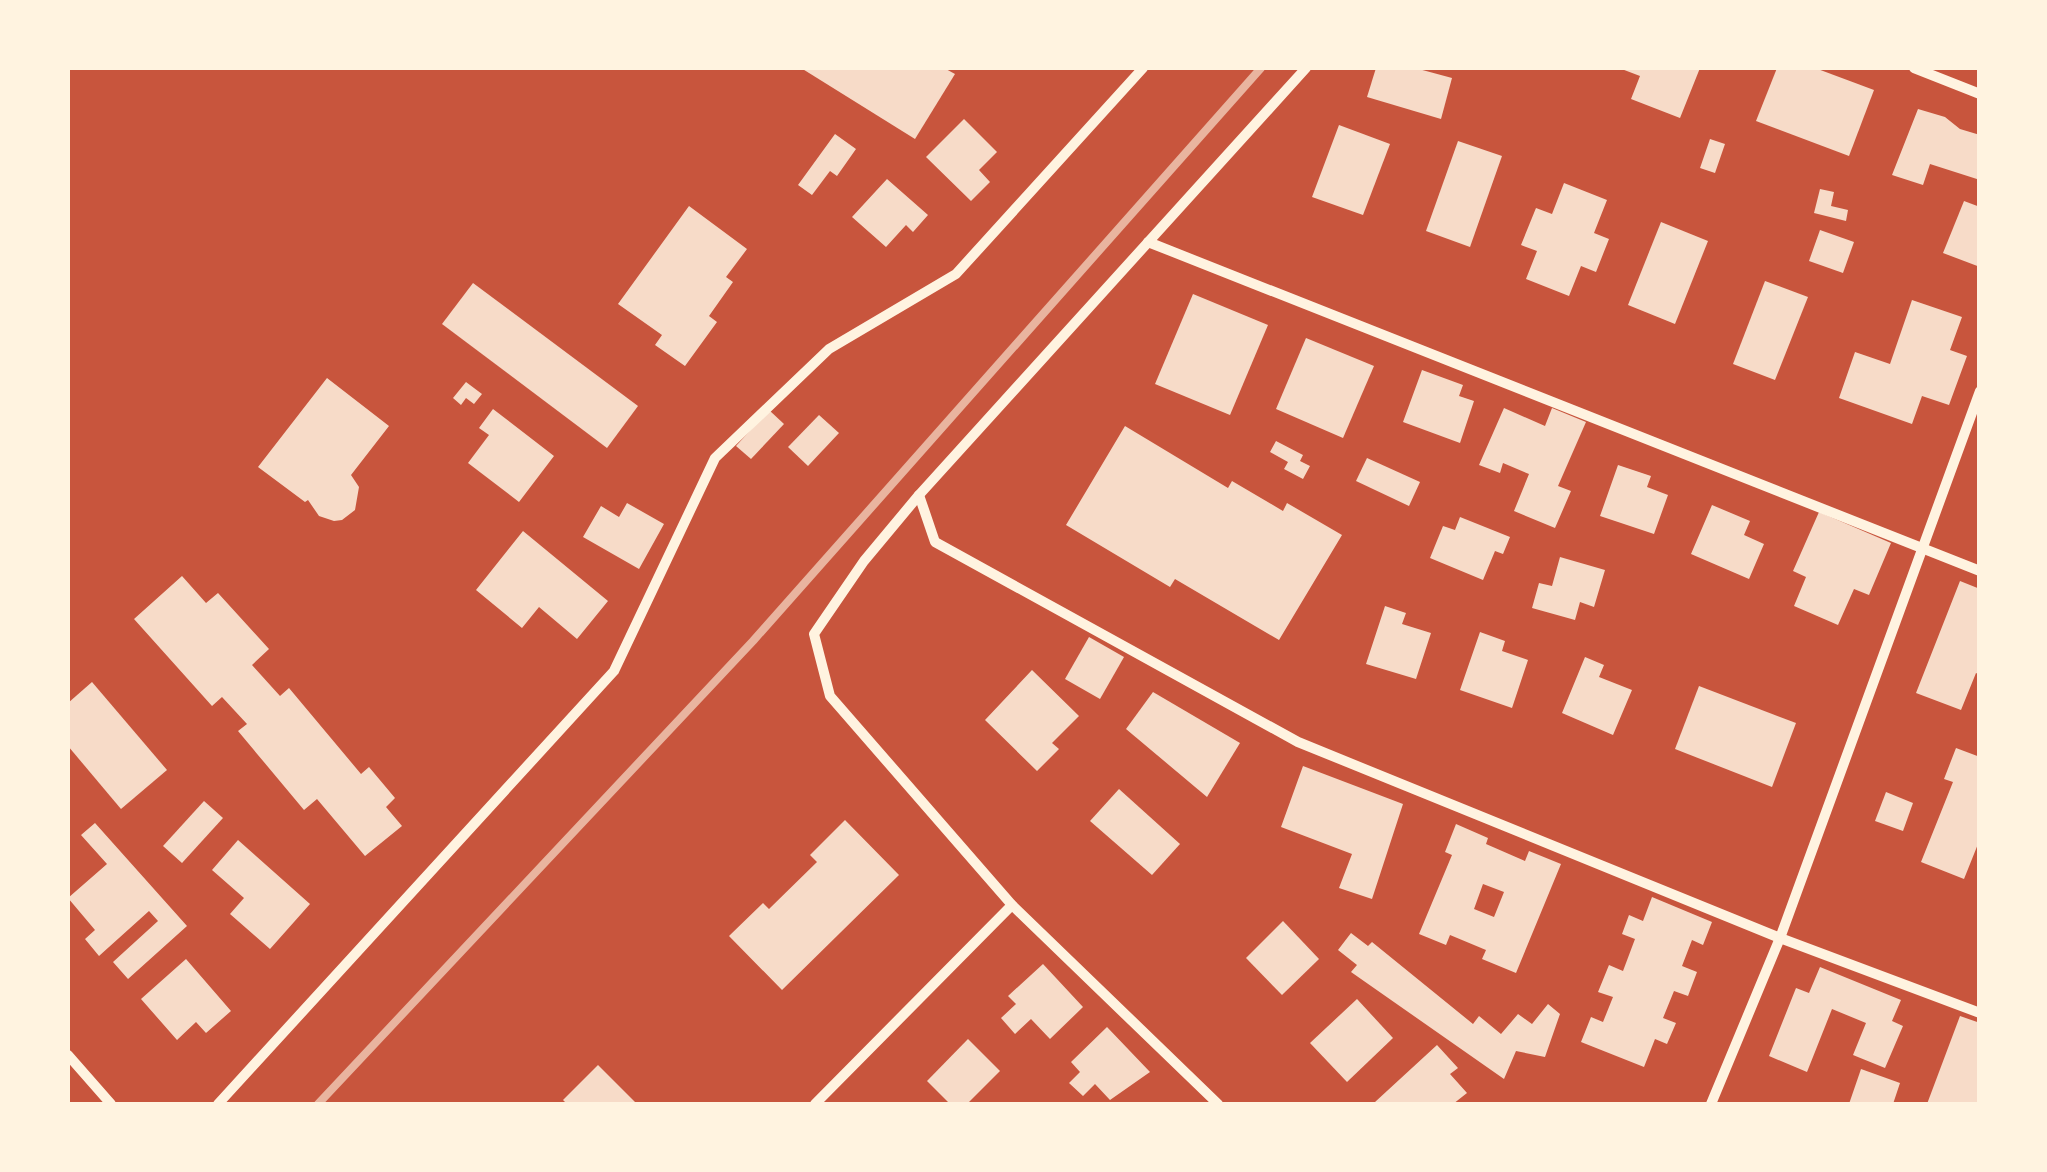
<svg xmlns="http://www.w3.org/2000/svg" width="2047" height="1172" font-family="'DM Sans',sans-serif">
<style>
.building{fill:#f7dbc8;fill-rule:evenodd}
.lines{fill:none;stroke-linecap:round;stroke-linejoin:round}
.minor{stroke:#fff3e0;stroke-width:10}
.rail{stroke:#e9b49f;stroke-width:8}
</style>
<rect width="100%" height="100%" fill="#c8553d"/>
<g class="building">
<path d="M801 68H944L955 74 915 139Z"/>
<path d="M1376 68H1415L1452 78 1441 119 1367 97Z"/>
<path d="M1619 68H1700L1680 118 1631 99 1640 76Z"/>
<path d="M1777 68H1815L1874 90 1849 156 1756 121Z"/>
<path d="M1918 109 1945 117 1960 129 1980 135V180L1930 164 1923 185 1892 175Z"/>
<path d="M964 119 997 152 979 170 990 182 971 201 926 157Z"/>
<path d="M1339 125 1390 144 1363 215 1312 197Z"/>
<path d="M835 134 856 149 837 176 830 171 812 195 798 185Z"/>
<path d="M1710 139 1725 144 1715 173 1700 168Z"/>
<path d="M1458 141 1502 156 1470 247 1426 231Z"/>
<path d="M887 179 928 215 913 232 906 225 886 247 852 217Z"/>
<path d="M1564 183 1607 200 1594 233 1609 239 1596 272 1581 266 1569 296 1526 279 1537 251 1521 245 1536 208 1552 214Z"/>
<path d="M1820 189 1834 192 1831 206 1848 210 1846 221 1814 213Z"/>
<path d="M1964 201 1980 207V267L1943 253Z"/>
<path d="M689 206 747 249 726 277 733 282 709 316 717 322 685 366 655 345 662 335 618 304Z"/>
<path d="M1661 222 1708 241 1675 324 1628 305Z"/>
<path d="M1820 230 1854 242 1843 273 1809 261Z"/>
<path d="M1765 281 1808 297 1775 380 1733 364Z"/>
<path d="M473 283 638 406 607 448 442 324Z"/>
<path d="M1193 294 1268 325 1230 415 1155 384Z"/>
<path d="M1912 300 1962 317 1950 350 1967 356 1949 405 1922 396 1912 424 1839 398 1855 352 1890 364Z"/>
<path d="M1306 338 1374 366 1343 438 1276 409Z"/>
<path d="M1422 370 1463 385 1459 396 1474 401 1460 443 1403 422Z"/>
<path d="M327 378 389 426 351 475 359 487 355 510 342 520 334 521 319 516 308 500 305 502 258 467Z"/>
<path d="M466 382 482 394 474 404 466 398 461 405 453 398Z"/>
<path d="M1504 408 1545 426 1552 408 1586 422 1558 486 1571 491 1555 528 1514 511 1529 474 1503 463 1500 473 1479 465Z"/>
<path d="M493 409 554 456 519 502 468 463 489 435 479 428Z"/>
<path d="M769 410 784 424 751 459 736 446Z"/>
<path d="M819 415 839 433 808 466 788 447Z"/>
<path d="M1125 426 1228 488 1232 481 1283 511 1287 503 1342 535 1279 640 1175 579 1170 587 1066 525Z"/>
<path d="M1276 441 1303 455 1300 461 1310 466 1303 479 1284 469 1288 462 1270 452Z"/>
<path d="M1367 458 1420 482 1409 506 1356 481Z"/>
<path d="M1618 465 1651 476 1647 487 1668 495 1654 534 1600 516Z"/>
<path d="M627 503 664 524 639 569 583 537 601 506 619 517Z"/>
<path d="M1712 505 1750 521 1744 535 1764 544 1749 579 1691 554Z"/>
<path d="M1819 512 1891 543 1869 595 1854 589 1838 625 1794 606 1806 577 1793 571Z"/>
<path d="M1460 517 1510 537 1503 554 1495 551 1483 580 1430 558 1443 526 1455 530Z"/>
<path d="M523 531 608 601 577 639 539 607 522 628 476 590Z"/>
<path d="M1560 557 1605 570 1594 607 1580 602 1575 620 1532 608 1539 583 1552 586Z"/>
<path d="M182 576 206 603 218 593 269 649 252 665 280 696 289 688 361 774 369 767 395 798 386 807 402 826 365 856 317 799 304 810 238 731 247 724 222 697 212 706 134 619Z"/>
<path d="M1960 581 1980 589V675L1976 673 1961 710 1916 693Z"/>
<path d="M1385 606 1406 613 1402 624 1431 633 1416 679 1366 664Z"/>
<path d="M1480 632 1505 641 1502 651 1528 660 1512 708 1460 690Z"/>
<path d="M1089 637 1124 657 1100 699 1065 679Z"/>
<path d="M1585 657 1604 665 1599 677 1632 690 1613 735 1562 713Z"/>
<path d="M1032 670 1079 716 1052 743 1059 749 1037 771 985 720Z"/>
<path d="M92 682 167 770 121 809 68 746V703Z"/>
<path d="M1699 686 1796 723 1772 787 1675 749Z"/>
<path d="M1153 692 1240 743 1207 797 1126 729Z"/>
<path d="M1956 748 1980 757V839L1964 879 1921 862 1953 782 1944 779Z"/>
<path d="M1303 766 1403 804 1372 899 1339 888 1352 854 1281 827Z"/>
<path d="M1119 789 1180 844 1152 875 1090 821Z"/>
<path d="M1886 792 1913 803 1903 831 1875 821Z"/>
<path d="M204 801 223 818 182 863 163 846Z"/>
<path d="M845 820 899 875 782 990 729 936 763 903 769 909 817 862 810 855Z"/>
<path d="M95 823 187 926 128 979 113 962 158 921 149 911 99 956 85 939 95 930 68 898 107 864 81 835Z"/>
<path d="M1456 824 1488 838 1486 844 1525 861 1529 851 1561 864 1516 973 1482 959 1486 950 1450 935 1446 945 1419 934 1452 855 1445 852ZM1483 884 1504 892 1494 917 1474 909Z"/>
<path d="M238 840 310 904 270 949 230 914 244 898 212 870Z"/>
<path d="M1652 897 1712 922 1703 945 1692 940 1682 966 1697 972 1688 996 1674 991 1663 1018 1676 1023 1667 1044 1655 1039 1644 1067 1581 1042 1591 1017 1603 1022 1613 997 1598 992 1609 965 1623 971 1635 939 1622 934 1629 915 1643 921Z"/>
<path d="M1283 921 1319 959 1282 995 1246 958Z"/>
<path d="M1351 933 1368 946 1372 942 1473 1024 1479 1016 1501 1034 1518 1014 1532 1024 1548 1004 1560 1014 1545 1057 1516 1051 1504 1079 1351 972 1357 965 1338 950Z"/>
<path d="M186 959 231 1011 206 1033 196 1022 177 1040 141 999Z"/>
<path d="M1043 964 1083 1007 1050 1039 1031 1019 1015 1034 1001 1018 1016 1004 1008 996Z"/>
<path d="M1820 967 1901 1000 1892 1021 1903 1026 1885 1068 1853 1055 1866 1023 1832 1009 1807 1072 1769 1056 1796 988 1809 993Z"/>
<path d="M1357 999 1393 1038 1347 1082 1310 1043Z"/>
<path d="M1960 1016 1980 1023V1104H1927Z"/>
<path d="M1107 1027 1150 1072 1110 1100 1095 1084 1083 1096 1069 1083 1080 1072 1071 1062Z"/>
<path d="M968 1039 1000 1071 967 1104H950L927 1081Z"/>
<path d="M1437 1045 1458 1068 1450 1074 1467 1093 1453 1104H1378L1375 1102Z"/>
<path d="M598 1065 637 1104H567L563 1100Z"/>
<path d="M1861 1069 1900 1083 1893 1104H1849Z"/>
</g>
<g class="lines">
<g class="minor">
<path d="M1914 68 1980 94"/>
<path d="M1148 242 1980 571"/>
<path d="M919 495 935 542 1298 742 1780 938 1980 1013"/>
<path d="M68 1055 111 1104"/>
<path d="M218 1104 614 671 715 458 829 349 956 274 1143 68"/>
<path d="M815 1104 1012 905"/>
<path d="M1218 1104 1012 905 830 696 814 634 864 561 919 495 1306 68"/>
<path d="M1711 1104 1780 938 1980 391"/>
</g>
<path class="rail" d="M318 1104 753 641 1261 68"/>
</g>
<rect width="2047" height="1172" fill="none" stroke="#fff3e0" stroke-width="140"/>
</svg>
